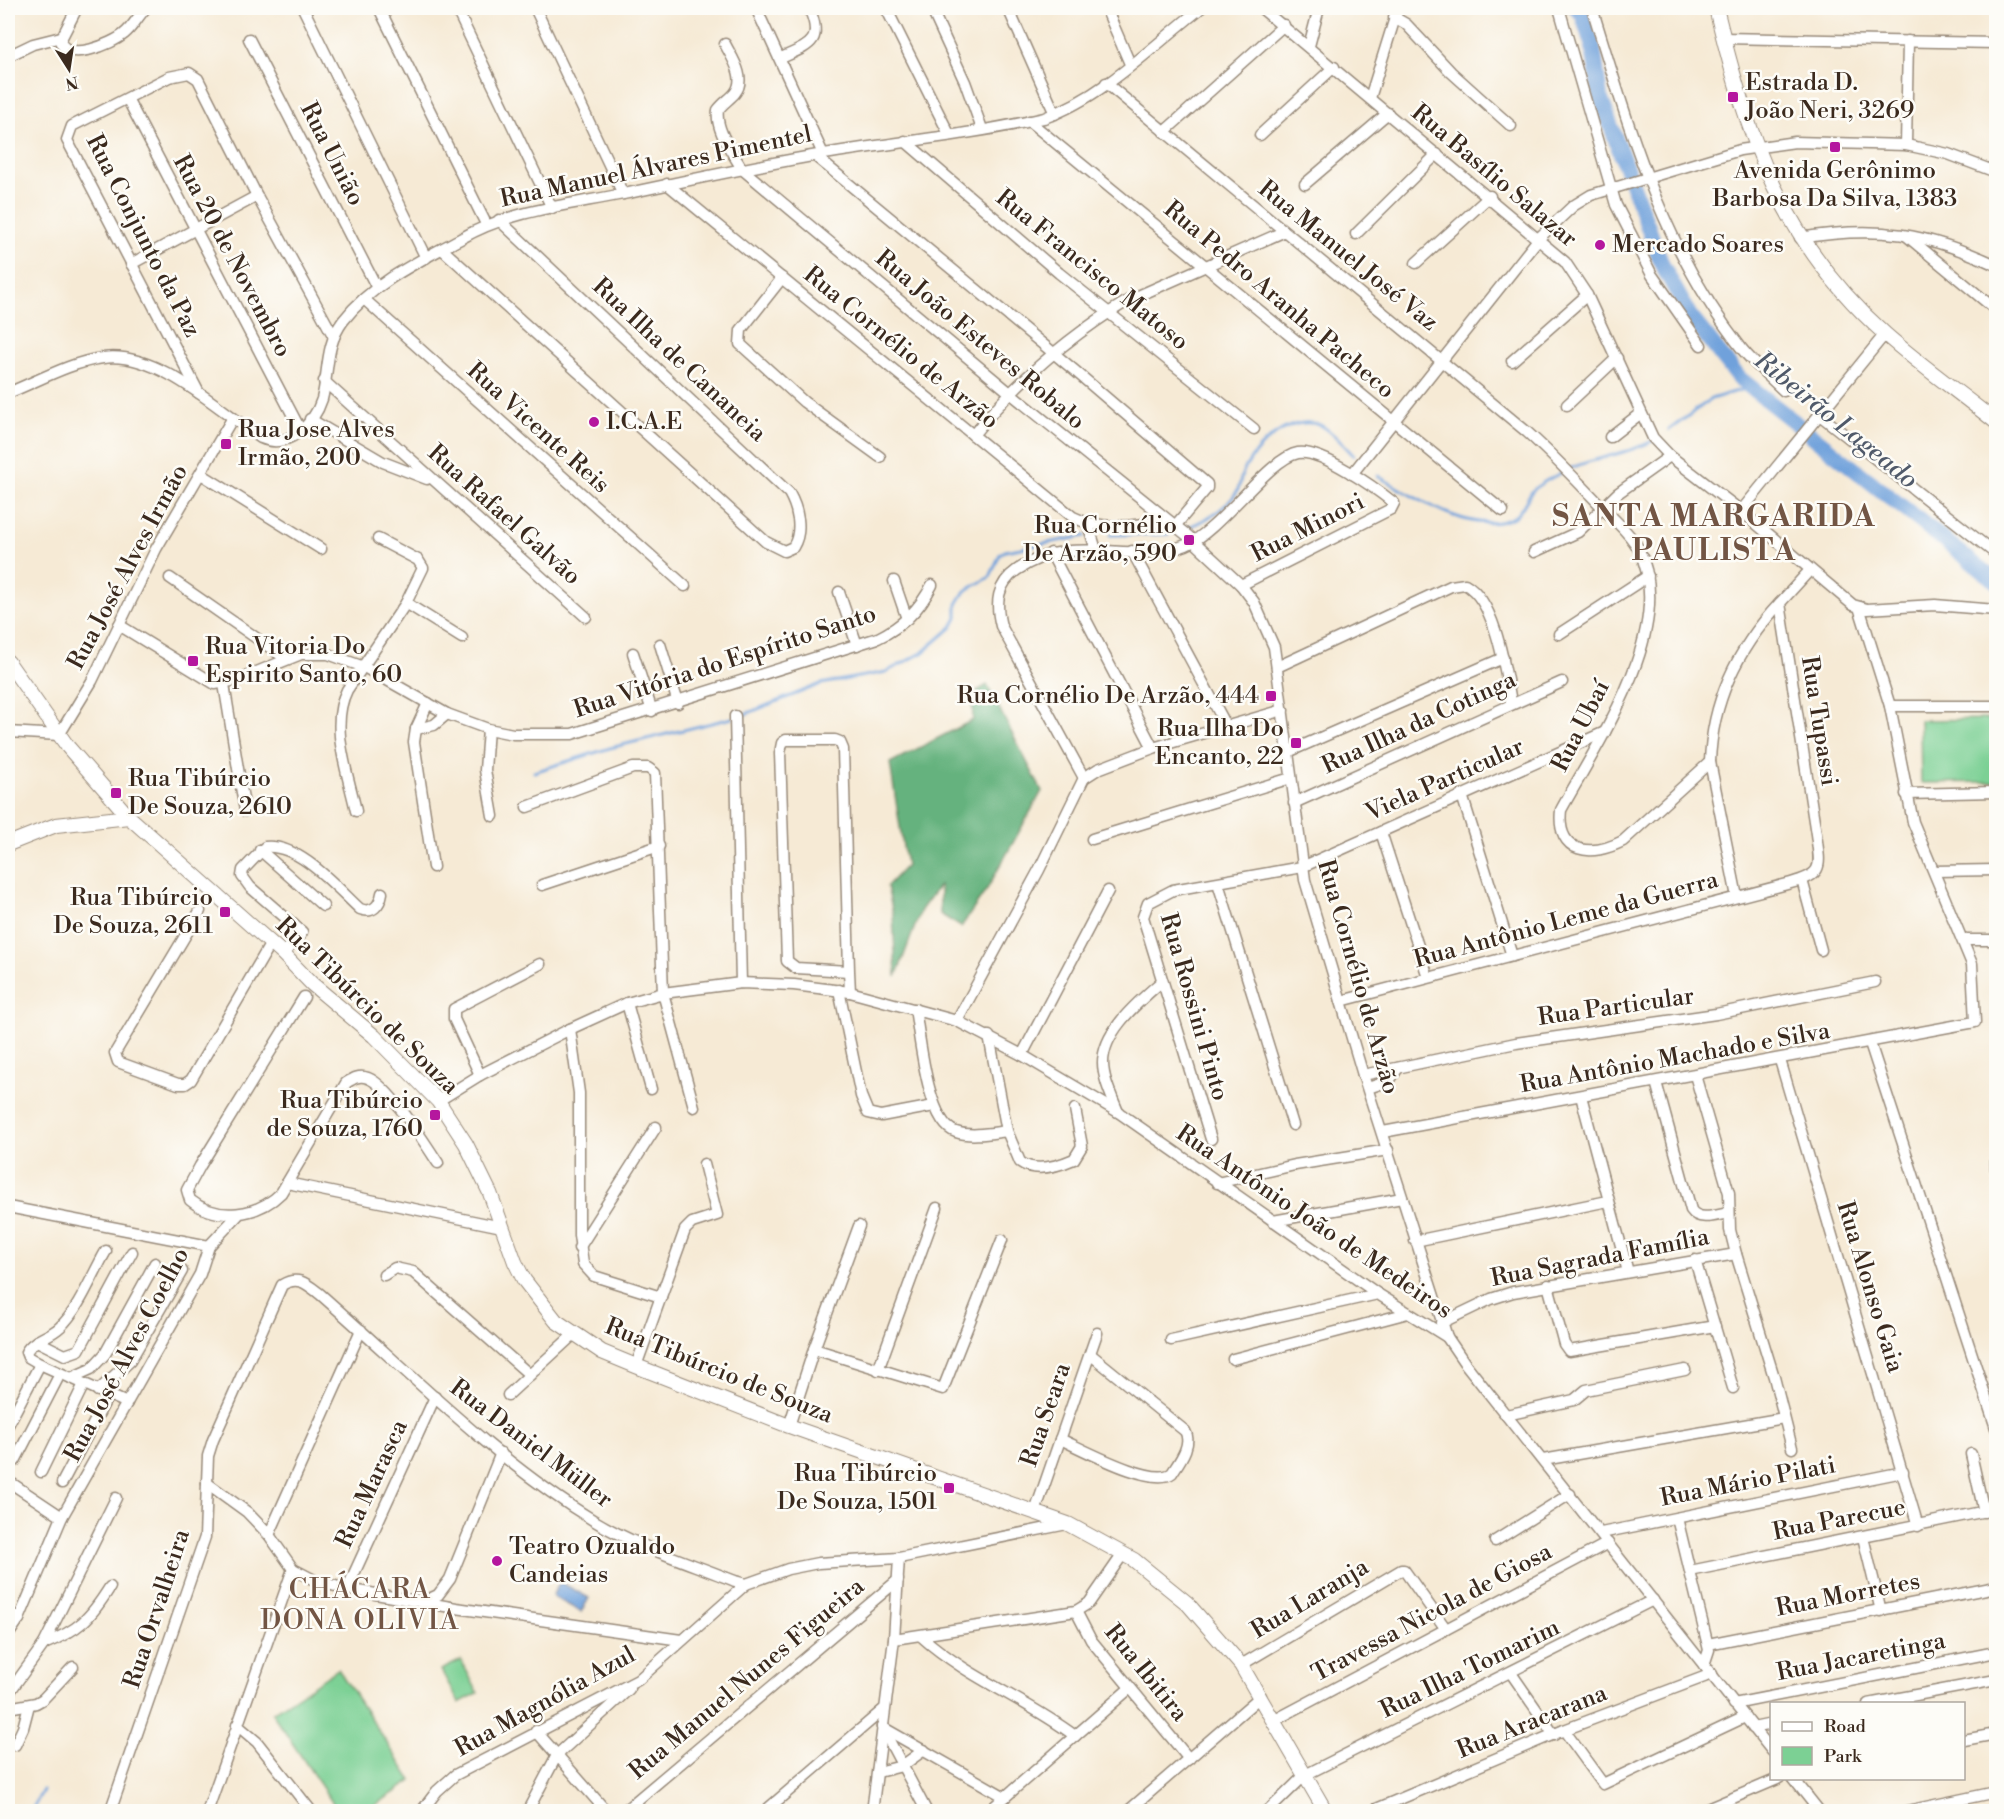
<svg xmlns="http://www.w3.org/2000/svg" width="2004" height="1819" font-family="'Libre Bodoni',serif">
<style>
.green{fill:#7cd094;stroke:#5c7d59;stroke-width:1.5}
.forest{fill:#65b27e;stroke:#506e4e;stroke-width:1.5}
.water{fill:#70a1db;stroke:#56667c;stroke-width:1.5}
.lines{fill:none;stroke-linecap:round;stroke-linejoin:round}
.stream{stroke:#70a1db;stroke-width:3}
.river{stroke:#70a1db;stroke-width:16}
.minor-casing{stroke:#988a7a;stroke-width:13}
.major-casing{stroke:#988a7a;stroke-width:16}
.minor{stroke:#fff;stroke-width:10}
.major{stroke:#fff;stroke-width:14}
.poi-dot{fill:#b5179e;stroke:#fdfcf7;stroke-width:2}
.labels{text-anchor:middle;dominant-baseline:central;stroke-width:5;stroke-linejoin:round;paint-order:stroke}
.poi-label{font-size:24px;fill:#3b2a1e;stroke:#fdfcf7;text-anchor:start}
.street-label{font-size:24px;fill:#3b2a1e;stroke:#fdfcf7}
.water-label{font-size:26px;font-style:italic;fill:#505a6a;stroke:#fdfcf7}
.quarter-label{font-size:27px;letter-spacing:1.5px;fill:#725544;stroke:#fdfcf7}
.district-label{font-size:30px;font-weight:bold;letter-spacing:1.5px;fill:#725544;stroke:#fdfcf7}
</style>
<rect width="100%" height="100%" fill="#fdfcf7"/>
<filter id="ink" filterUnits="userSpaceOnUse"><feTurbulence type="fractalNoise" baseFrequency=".0167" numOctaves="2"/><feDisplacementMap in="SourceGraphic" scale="12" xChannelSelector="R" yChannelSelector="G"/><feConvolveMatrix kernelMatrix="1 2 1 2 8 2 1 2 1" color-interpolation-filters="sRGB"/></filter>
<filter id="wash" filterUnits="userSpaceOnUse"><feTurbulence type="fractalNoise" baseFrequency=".008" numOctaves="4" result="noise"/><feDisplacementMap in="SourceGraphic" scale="24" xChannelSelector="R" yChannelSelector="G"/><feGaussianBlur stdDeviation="1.35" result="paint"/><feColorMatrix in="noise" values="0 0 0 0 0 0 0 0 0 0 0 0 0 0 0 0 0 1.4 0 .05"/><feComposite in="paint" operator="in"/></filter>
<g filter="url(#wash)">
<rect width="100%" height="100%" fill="#f6ead5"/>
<g class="green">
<path d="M1996 719V782L1921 783 1920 720Z"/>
<path d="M461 1660 478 1693 459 1703 441 1670Z"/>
<path d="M338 1669 412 1781 366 1811H338L272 1713Z"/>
</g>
<path class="forest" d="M987 685 1042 791 987 889 961 927 940 914V884L921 910 896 977 893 914 887 886 906 866 890 763 973 720 972 694Z"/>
<path class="water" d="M560 1582 589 1598 581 1612 552 1596Z"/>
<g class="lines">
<g class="stream">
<path d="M1669 430 1711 399 1751 387"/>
<path d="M1378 476C1411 495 1476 540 1515 516 1522 512 1527 497 1533 490 1541 482 1555 476 1565 471 1592 457 1624 456 1652 441"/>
<path d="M1183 529C1201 523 1225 510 1236 493 1241 486 1240 475 1245 468 1258 445 1290 414 1320 425 1331 430 1346 447 1354 456"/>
<path d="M1110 535 1168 534 1177 531"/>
<path d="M738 717 821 684 886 672 922 653 952 627 957 618V604L965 591 990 577 1000 554 1005 551 1085 536"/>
<path d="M534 772 610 748 732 718"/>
<path d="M31 1812 43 1790"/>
</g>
<path class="river" d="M1576 8 1582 13 1593 47 1600 97 1662 265 1690 316 1739 378 1996 581"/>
</g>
</g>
<g filter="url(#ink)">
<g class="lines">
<g class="minor-casing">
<g id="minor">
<path d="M77 8 60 41C67 63 112 44 124 34 133 27 138 16 146 8"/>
<path d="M303 8 426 258"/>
<path d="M379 8 486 224"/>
<path d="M456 8 552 208"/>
<path d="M535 8 623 194"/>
<path d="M756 8 823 154"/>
<path d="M886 8 949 134"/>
<path d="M931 8 965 82 982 129"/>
<path d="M1008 8 1055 114"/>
<path d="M1106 8 1130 64"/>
<path d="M1261 8 1565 262 1587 295 1653 438 1670 456 1741 511 1853 605 1867 609 1935 605 1996 610"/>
<path d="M1559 8 1616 205 1652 275 1701 345"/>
<path d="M1592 8C1630 130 1661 246 1742 349 1754 364 1770 377 1784 391"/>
<path d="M1394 17 1406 24 1451 72 1511 126"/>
<path d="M1723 38 1996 43"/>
<path d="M249 39 377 288"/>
<path d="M725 44C732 58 747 78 735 93 730 99 723 103 718 110 715 130 732 151 742 169L1009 392 1188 536 1241 585 1254 602 1274 647 1305 880 1363 1075 1447 1337"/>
<path d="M1309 46 1319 8"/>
<path d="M8 56 33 44 61 37"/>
<path d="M781 58C810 45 824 42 809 8"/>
<path d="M1106 83 1527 432C1555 457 1579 483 1605 510 1616 522 1630 533 1638 548 1679 626 1598 742 1561 810 1556 855 1592 857 1623 841L1710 762"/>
<path d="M1370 98 1398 8"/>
<path d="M128 100 301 431"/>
<path d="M1029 121 1503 511"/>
<path d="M1164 132 1284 25"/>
<path d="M1260 135 1334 67"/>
<path d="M905 141 1059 273 1254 429"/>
<path d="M1906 145 1908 41"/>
<path d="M815 156 1074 370 1207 484V488L1175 526"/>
<path d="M667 184 1073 517C1100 531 1138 526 1166 520"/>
<path d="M1305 184 1388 113"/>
<path d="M1356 234 1437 154"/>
<path d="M1908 237 1996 310"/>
<path d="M1800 238C1877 225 1927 233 1996 265"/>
<path d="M442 249 766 542 784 551 793 547C803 531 798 509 789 493L499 220"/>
<path d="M1416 263 1490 196"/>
<path d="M131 264 257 196"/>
<path d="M782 278 741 330 740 344 804 402 880 457"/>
<path d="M364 299 685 586"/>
<path d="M1512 361 1587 295"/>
<path d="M324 381 586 617"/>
<path d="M8 393C38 381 71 362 103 358 157 350 219 410 261 438 288 450 314 424 322 399 329 372 325 345 343 321 372 283 421 260 462 238 511 210 568 205 623 194 690 180 757 165 824 154 897 142 972 135 1044 118 1103 97 1153 46 1201 8"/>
<path d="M199 393 67 140 72 126 169 77 189 73 198 79 257 196 334 337"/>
<path d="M1567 405 1617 358"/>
<path d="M1821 416 1996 554"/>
<path d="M310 419 383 462 427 479"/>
<path d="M973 435C1016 382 1071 335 1129 300L1283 232"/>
<path d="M1610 437 1641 413"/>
<path d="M201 474 321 549"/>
<path d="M1352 474 1539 238 1573 206 1591 195 1740 150 1795 142 1906 145 1948 154 1996 172"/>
<path d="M1741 511 1885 334"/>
<path d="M1088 524 1096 550"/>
<path d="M1132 551 1227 727"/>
<path d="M1534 552 1578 532 1618 493 1670 456"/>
<path d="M1051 553 1153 748"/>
<path d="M170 578 285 658"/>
<path d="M894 581 907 619"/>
<path d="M839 592 857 645"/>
<path d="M406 603 462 638"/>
<path d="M119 625 215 684 237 680 301 654H328L364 667 447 714 488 729 513 734H572L878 638C903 626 920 609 932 585"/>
<path d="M1559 634 1648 576"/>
<path d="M660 644 678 703"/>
<path d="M633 653 652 711"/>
<path d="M1277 667 1451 586 1465 584C1496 601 1505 670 1511 702"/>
<path d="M224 684 245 811"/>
<path d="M428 703 416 729 414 742 433 867"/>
<path d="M1890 706H1996"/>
<path d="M735 716 741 983"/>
<path d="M416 729 434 725 447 714"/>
<path d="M488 729 485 770 493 816"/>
<path d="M8 732 59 735 92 681 156 549 232 419"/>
<path d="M1288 752 1503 658"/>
<path d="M1084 778 1001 626C995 603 997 584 1017 570 1075 530 1132 567 1186 545 1220 531 1269 458 1298 453 1321 449 1375 488 1394 503L1391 509 1241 585"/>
<path d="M1906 794 1996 792"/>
<path d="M1462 795 1512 956"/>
<path d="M1294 803 1562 682"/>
<path d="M527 807 633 768H648L655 773 663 993 694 1107"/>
<path d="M356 811C348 773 329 726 347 690L406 603 423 568 418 560 378 539"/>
<path d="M1381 832 1428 977"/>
<path d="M1092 839 1291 778"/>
<path d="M260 850 323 906"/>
<path d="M1934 871 1996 870"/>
<path d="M1802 880 1821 950"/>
<path d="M1218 883 1293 1125"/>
<path d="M542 885 659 846"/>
<path d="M1737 897 1710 762C1712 700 1738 648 1780 603"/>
<path d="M200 911 115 1053 118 1062 178 1084H185L191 1080 271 943"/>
<path d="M1964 940H1996"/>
<path d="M282 953 297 941 302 932 250 887 242 876 243 870 265 847C299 843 337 888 360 909 373 914 380 905 382 893"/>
<path d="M849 971 796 968 787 961 780 753 782 743 786 740H835L840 742 843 749 849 971 850 992"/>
<path d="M839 990 861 1096 868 1113 881 1116 934 1106"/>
<path d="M304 997 200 1166 187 1190 190 1200C217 1222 258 1216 281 1193L346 1083C354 1078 359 1075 368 1078 389 1086 425 1143 438 1163"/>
<path d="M1341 1001 1791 883C1825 874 1820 866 1816 834L1780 603 1810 570"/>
<path d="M627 1003 651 1089"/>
<path d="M915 1009C920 1036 927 1123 956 1132 971 1137 991 1133 1007 1131"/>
<path d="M957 1021 1039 870 1084 778 1098 769 1153 748 1283 710"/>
<path d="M570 1029 579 1093V1235L583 1264 594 1276 661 1297"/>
<path d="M989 1036 1007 1131 1020 1162C1035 1173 1058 1166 1074 1159L1082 1146 1075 1109"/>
<path d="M1870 1043 1996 1428"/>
<path d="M1022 1055 1108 891"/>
<path d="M1780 1060 1918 1526"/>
<path d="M480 1075 454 1019V1009L540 964"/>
<path d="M1363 1075 1516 1043 1716 1014 1875 982"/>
<path d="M1695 1075 1729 1193 1730 1230 1736 1254 1774 1377 1792 1448"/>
<path d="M1656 1082 1691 1210C1699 1222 1717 1215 1729 1213"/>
<path d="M1368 1088 1389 1081 1398 1068"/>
<path d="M1581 1096 1628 1272"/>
<path d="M438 1101 480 1075 570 1029 627 1003 663 993 741 983 794 985 850 992 957 1021 1022 1055 1118 1112 1378 1294 1447 1337 1464 1362 1772 1751"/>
<path d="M1118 1112C1112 1097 1103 1079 1103 1063 1103 1030 1140 1001 1162 981"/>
<path d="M1383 1132 1975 1022 1972 964 1913 822 1890 706 1859 607"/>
<path d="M1211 1139 1143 917 1148 903 1173 890 1302 867 1605 732"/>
<path d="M1996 1141V1169"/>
<path d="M287 1183 502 1227"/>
<path d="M1217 1183 1295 1165 1388 1150"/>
<path d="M8 1207 209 1246 200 1274 62 1517 19 1619 8 1635"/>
<path d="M1273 1221 1402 1198"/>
<path d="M1415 1241 1608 1201"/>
<path d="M209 1246 238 1215"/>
<path d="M579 1248 656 1127"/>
<path d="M106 1251C92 1275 80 1308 60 1327 50 1337 33 1339 26 1352L28 1357 40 1364 127 1403"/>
<path d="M1695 1260 1733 1388"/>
<path d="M384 1275 395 1268 413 1272 530 1375"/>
<path d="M1548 1285 1564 1344 1569 1351 1715 1326"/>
<path d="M1441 1323 1491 1299 1513 1292 1736 1254"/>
<path d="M1171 1340 1378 1294"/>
<path d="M37 1341 65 1355 79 1350 132 1252"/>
<path d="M814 1349 943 1389 1002 1240"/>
<path d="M1233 1359 1408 1313"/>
<path d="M636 1366 685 1230 692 1223 717 1215 704 1164"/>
<path d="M878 1370 937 1208"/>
<path d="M71 1378 91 1369 105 1354 155 1263"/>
<path d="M98 1391 130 1361 182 1271"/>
<path d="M508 1395 573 1335"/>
<path d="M1506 1415 1574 1400 1586 1390 1685 1370"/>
<path d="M8 1425 40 1364"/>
<path d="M789 1426 814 1349 859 1226"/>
<path d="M1060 1439C1081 1448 1153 1488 1172 1473 1179 1462 1193 1444 1185 1431L1090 1354"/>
<path d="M1971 1454 1984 1512"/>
<path d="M1543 1460 1784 1418"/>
<path d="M15 1461 60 1374"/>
<path d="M41 1472 84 1384"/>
<path d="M8 1481 62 1517"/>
<path d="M62 1483 108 1396"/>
<path d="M207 1483 247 1512 269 1535 293 1569 316 1581 347 1589 456 1608 681 1640"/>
<path d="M1035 1512 1097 1333"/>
<path d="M1677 1518 1709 1650 1704 1665"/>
<path d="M1601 1533 1903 1472"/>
<path d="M269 1535 361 1330"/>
<path d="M1863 1537 1881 1611"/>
<path d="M1495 1541 1570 1494"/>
<path d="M1690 1571 1996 1509"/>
<path d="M347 1589 435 1397"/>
<path d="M425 1601 438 1595 450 1579 501 1453"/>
<path d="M1076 1611 1091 1640 1189 1759"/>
<path d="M8 1612 19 1619"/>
<path d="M921 1636C966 1677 1026 1699 1075 1736"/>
<path d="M894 1639 1076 1611 1089 1603 1123 1554"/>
<path d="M44 1644C79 1630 90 1619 110 1587"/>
<path d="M1708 1644 1996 1587"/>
<path d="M1241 1665 1401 1570H1404L1446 1629"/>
<path d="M1511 1673 1554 1735"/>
<path d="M8 1694 44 1644 116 1498"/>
<path d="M1734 1704 1996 1652"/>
<path d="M1868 1704 1996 1680"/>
<path d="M8 1708 36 1703 43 1699 73 1667"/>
<path d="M1275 1720 1608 1543"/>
<path d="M237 1725 257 1742 312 1812"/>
<path d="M882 1727 1005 1797"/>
<path d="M882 1727 927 1812"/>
<path d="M1753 1728 1772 1724"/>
<path d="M1564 1730 1603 1784 1745 1717"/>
<path d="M536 1731 607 1812"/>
<path d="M1964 1740 1996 1734"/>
<path d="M15 1745 23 1728 29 1705"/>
<path d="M878 1772 902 1766 924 1750"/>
<path d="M1793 1778 1820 1812"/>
<path d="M110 1812 205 1537 208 1456 213 1440 282 1285C298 1275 307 1284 320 1294 408 1371 493 1459 593 1520 637 1547 688 1562 735 1581L746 1584 788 1569 818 1563 899 1558 1067 1524"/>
<path d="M207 1812 293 1569"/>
<path d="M421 1812 437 1791 455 1775 638 1680 746 1584"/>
<path d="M527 1812 557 1755 629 1689"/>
<path d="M623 1812 898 1580"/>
<path d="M764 1812 883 1710"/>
<path d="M872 1812 894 1639 899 1558"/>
<path d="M988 1812 1130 1688"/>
<path d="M1127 1812 1261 1696"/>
<path d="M1267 1812 1305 1775 1653 1600"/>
<path d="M1369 1812 1564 1730 1712 1674"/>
<path d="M1700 1812 1780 1778"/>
<path d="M1902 1812 1996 1792"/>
</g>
</g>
<g class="major-casing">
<g id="major">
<path d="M1716 8C1748 139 1781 241 1885 334 1920 365 1960 393 1996 422"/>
<path d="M8 662 68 747 129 817 282 953 312 984 374 1036 438 1101 466 1144 490 1193 515 1262 524 1280 556 1321 602 1352 636 1366 789 1426 1068 1524 1134 1560 1187 1603 1241 1665 1326 1812"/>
<path d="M8 844 56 825 129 817"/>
</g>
</g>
<use href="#minor" class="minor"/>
<use href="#major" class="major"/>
</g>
</g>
<g class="poi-dot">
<rect x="1727" y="91" width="12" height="12" rx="3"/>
<rect x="1829" y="141" width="12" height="12" rx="3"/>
<circle cx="1600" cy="245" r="6"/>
<circle cx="594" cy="422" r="6"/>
<rect x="220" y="438" width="12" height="12" rx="3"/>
<rect x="1183" y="534" width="12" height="12" rx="3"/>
<rect x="187" y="655" width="12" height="12" rx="3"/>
<rect x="1265" y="690" width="12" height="12" rx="3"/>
<rect x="1290" y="737" width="12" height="12" rx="3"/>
<rect x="110" y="787" width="12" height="12" rx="3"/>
<rect x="219" y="906" width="12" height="12" rx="3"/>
<rect x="429" y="1109" width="12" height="12" rx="3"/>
<rect x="943" y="1482" width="12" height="12" rx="3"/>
<circle cx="497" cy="1561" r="6"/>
</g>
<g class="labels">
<g class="poi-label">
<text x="1745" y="83">Estrada D.<tspan x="1745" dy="28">João Neri, 3269</tspan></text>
<text x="1835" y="171" text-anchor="middle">Avenida Gerônimo<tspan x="1835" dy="28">Barbosa Da Silva, 1383</tspan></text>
<text x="1612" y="245">Mercado Soares</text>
<text x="606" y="422">I.C.A.E</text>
<text x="238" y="430">Rua Jose Alves<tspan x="238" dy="28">Irmão, 200</tspan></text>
<text x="1177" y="526" text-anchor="end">Rua Cornélio<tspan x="1177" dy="28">De Arzão, 590</tspan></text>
<text x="205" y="647">Rua Vitoria Do<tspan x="205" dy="28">Espirito Santo, 60</tspan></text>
<text x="1259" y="696" text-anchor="end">Rua Cornélio De Arzão, 444</text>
<text x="1284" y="729" text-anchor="end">Rua Ilha Do<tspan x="1284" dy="28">Encanto, 22</tspan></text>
<text x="128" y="779">Rua Tibúrcio<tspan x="128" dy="28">De Souza, 2610</tspan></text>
<text x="213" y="898" text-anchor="end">Rua Tibúrcio<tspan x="213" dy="28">De Souza, 2611</tspan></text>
<text x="423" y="1101" text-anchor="end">Rua Tibúrcio<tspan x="423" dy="28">de Souza, 1760</tspan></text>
<text x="937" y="1474" text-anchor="end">Rua Tibúrcio<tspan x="937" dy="28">De Souza, 1501</tspan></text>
<text x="509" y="1547">Teatro Ozualdo<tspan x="509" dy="28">Candeias</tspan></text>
</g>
<g class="street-label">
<text transform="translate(332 154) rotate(63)">Rua União</text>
<text transform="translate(656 167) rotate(-12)">Rua Manuel Álvares Pimentel</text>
<text transform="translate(1494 176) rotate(40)">Rua Basílio Salazar</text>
<text transform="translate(143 236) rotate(63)">Rua Conjunto da Paz</text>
<text transform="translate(232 256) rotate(62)">Rua 20 de Novembro</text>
<text transform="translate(1348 256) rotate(39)">Rua Manuel José Vaz</text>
<text transform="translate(1092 270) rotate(39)">Rua Francisco Matoso</text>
<text transform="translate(1279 300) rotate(40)">Rua Pedro Aranha Pacheco</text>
<text transform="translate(980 340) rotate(40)">Rua João Esteves Robalo</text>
<text transform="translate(901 348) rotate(39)">Rua Cornélio de Arzão</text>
<text transform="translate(679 360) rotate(43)">Rua Ilha de Cananeia</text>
<text transform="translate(538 428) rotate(42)">Rua Vicente Reis</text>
<text transform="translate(504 515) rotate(42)">Rua Rafael Galvão</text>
<text transform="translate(1308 528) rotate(-27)">Rua Minori</text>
<text transform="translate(128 567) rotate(-62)">Rua José Alves Irmão</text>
<text transform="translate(725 662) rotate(-18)">Rua Vitória do Espírito Santo</text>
<text transform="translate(1819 721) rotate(81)">Rua Tupassi</text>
<text transform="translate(1419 723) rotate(-25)">Rua Ilha da Cotinga</text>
<text transform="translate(1581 726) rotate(-63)">Rua Ubaí</text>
<text transform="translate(1445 780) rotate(-24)">Viela Particular</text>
<text transform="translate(1566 920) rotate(-15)">Rua Antônio Leme da Guerra</text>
<text transform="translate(1358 977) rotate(74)">Rua Cornélio de Arzão</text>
<text transform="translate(367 1006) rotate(44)">Rua Tibúrcio de Souza</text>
<text transform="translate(1194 1007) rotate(74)">Rua Rossini Pinto</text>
<text transform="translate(1616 1007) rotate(-8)">Rua Particular</text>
<text transform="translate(1675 1058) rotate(-10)">Rua Antônio Machado e Silva</text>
<text transform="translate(1314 1222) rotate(34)">Rua Antônio João de Medeiros</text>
<text transform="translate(1600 1258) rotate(-11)">Rua Sagrada Família</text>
<text transform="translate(1870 1287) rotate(73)">Rua Alonso Gaia</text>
<text transform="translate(127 1355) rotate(-62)">Rua José Alves Coelho</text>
<text transform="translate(719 1371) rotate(22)">Rua Tibúrcio de Souza</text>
<text transform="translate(1046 1415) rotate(-71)">Rua Seara</text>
<text transform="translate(531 1444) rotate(37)">Rua Daniel Müller</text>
<text transform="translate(1748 1482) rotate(-11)">Rua Mário Pilati</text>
<text transform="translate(372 1484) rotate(-65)">Rua Marasca</text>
<text transform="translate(1839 1520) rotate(-11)">Rua Parecue</text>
<text transform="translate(1848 1595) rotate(-11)">Rua Morretes</text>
<text transform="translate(1310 1599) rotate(-31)">Rua Laranja</text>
<text transform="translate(157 1609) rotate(-72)">Rua Orvalheira</text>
<text transform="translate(1432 1613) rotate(-28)">Travessa Nicola de Giosa</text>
<text transform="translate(1861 1657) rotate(-11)">Rua Jacaretinga</text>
<text transform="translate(1470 1669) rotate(-26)">Rua Ilha Tomarim</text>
<text transform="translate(1146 1673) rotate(51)">Rua Ibitira</text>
<text transform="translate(747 1679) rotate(-40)">Rua Manuel Nunes Figueira</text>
<text transform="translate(545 1702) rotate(-29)">Rua Magnólia Azul</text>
<text transform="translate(1532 1722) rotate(-22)">Rua Aracarana</text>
</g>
<g class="water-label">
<text transform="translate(1836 420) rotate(39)">Ribeirão Lageado</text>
</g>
<g class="quarter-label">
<text x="360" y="1590">CHÁCARA<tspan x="360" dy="31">DONA OLIVIA</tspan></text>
</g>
<g class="district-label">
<text x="1714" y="517">SANTA MARGARIDA<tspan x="1714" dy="34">PAULISTA</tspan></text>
</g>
</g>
<rect width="2004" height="1819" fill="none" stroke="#fdfcf7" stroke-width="30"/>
<rect x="1770" y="1702" width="195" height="78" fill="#fdfcf7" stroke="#afa8a0" stroke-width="1.5"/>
<rect x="1782" y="1722" width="30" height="9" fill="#ffffff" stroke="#afa8a0" stroke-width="1.5"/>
<text x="1824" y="1732" font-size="18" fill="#3b2a1e">Road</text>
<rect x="1782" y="1747" width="30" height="18" fill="#7cd094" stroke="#afa8a0" stroke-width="1.5"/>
<text x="1824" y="1762" font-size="18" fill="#3b2a1e">Park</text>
<g transform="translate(69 69) rotate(168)" stroke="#fdfcf7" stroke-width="4.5" paint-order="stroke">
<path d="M0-4.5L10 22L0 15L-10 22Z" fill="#3b2a1e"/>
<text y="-9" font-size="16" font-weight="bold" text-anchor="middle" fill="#3b2a1e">N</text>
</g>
</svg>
